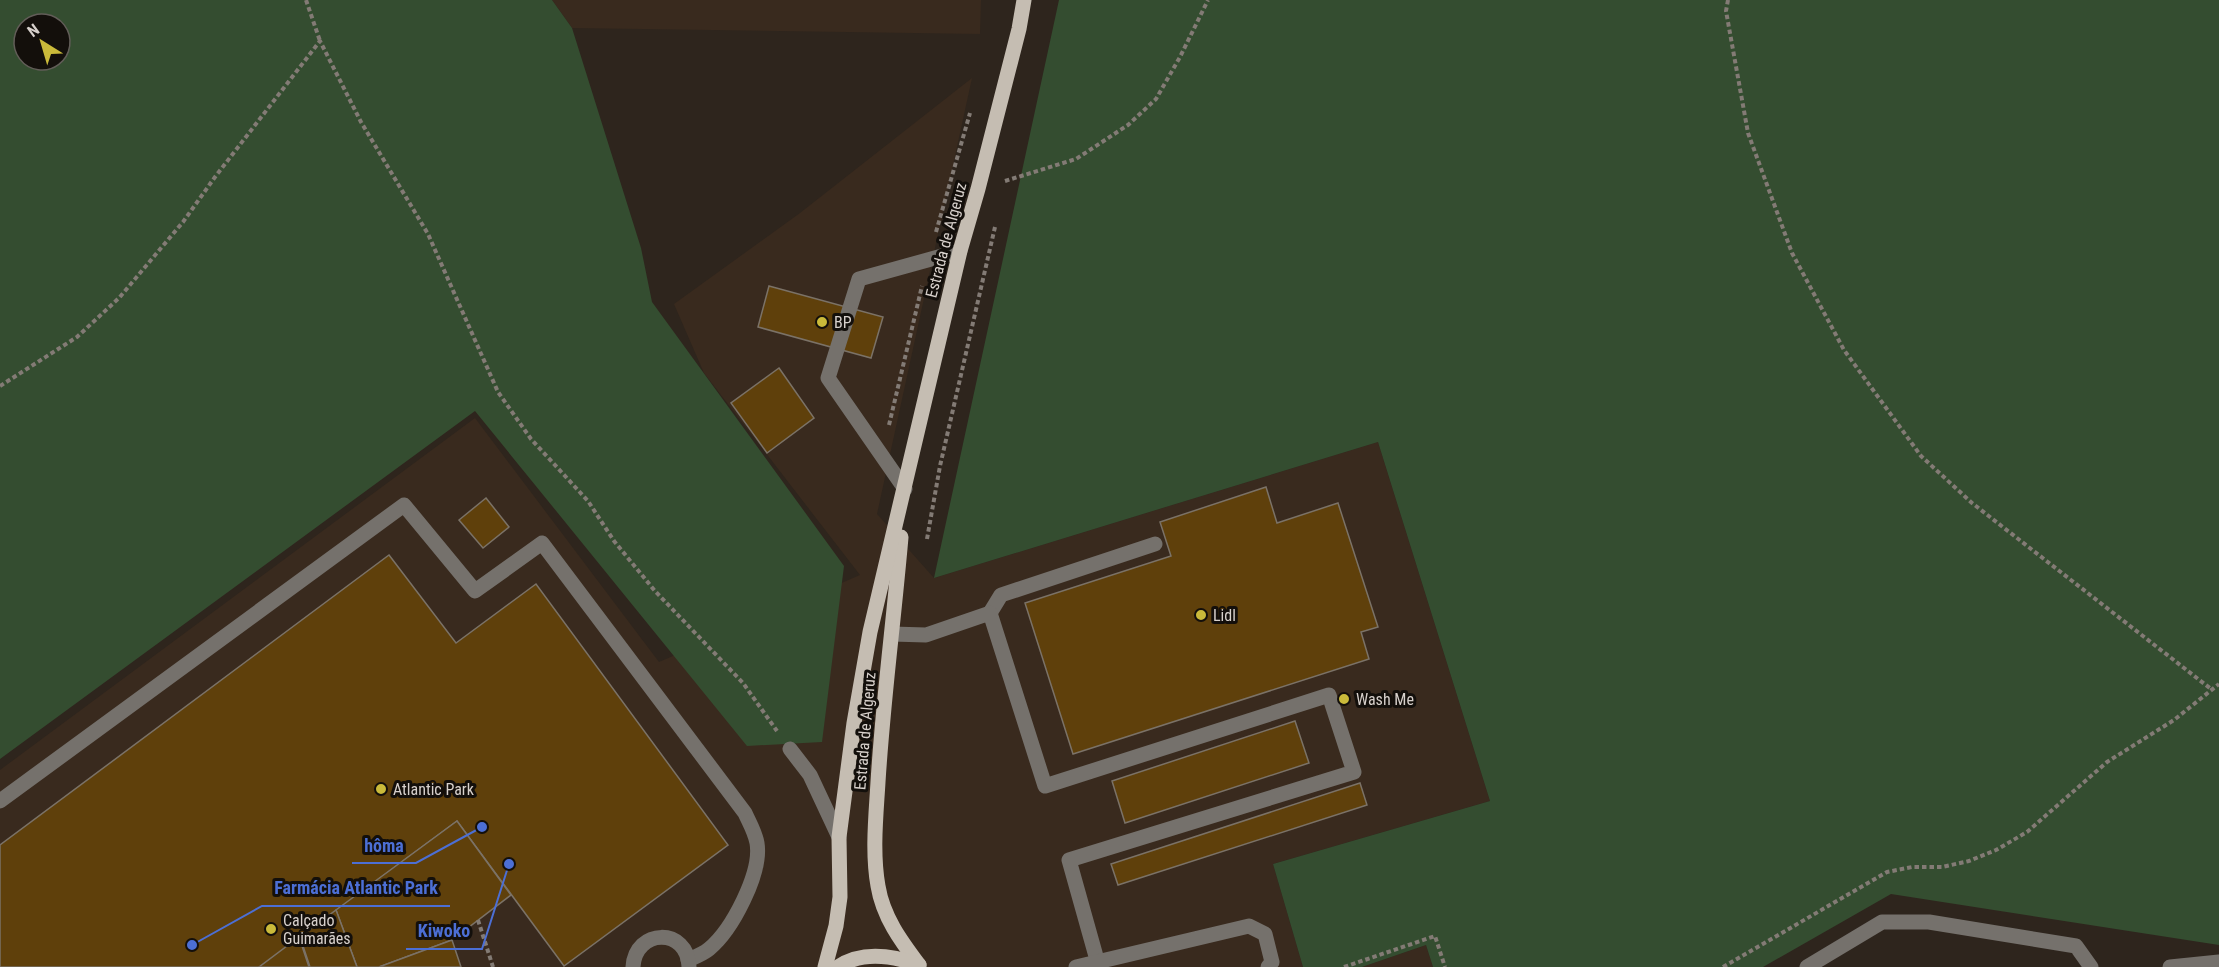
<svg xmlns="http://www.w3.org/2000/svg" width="2219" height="967" font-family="'Roboto Condensed',sans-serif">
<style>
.built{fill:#392a1e}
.green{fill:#344d30;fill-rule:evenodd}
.building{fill:#5f400b;stroke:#7b7267;stroke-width:1.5}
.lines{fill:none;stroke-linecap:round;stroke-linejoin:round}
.path{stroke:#837b75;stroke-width:4;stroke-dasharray:4.5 3;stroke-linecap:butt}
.minor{stroke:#75716c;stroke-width:15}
.major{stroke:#c5bdb2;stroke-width:15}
.poi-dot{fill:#caba3a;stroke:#130f0b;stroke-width:2}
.labels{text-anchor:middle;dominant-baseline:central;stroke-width:6;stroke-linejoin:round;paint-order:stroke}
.street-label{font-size:16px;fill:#d8d1cc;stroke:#130f0b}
.poi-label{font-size:16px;fill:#d8d1cc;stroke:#130f0b;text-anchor:start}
.leader{fill:none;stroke:#4c6fd5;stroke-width:2}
.callout-dot{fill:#4c6fd5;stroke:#130f0b;stroke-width:2}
.callout-label{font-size:18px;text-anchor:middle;font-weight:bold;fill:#4c6fd5;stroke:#130f0b;stroke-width:6;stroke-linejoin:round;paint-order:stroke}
</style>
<rect width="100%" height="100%" fill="#2e251d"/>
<g class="built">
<path d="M552 0H981L980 34 572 28Z"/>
<path d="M972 78 877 514 934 578 1378 442 1490 801 1273 864 1303 967H0V770L475 418 659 662 860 575 704 373 674 304 800 213Z"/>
<path d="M1426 945 1433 967H1362Z"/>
</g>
<g class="green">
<path d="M0 0H552L572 28 641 248 652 302 844 566 822 742 747 746 475 411 0 759ZM24 24H60V60H24Z"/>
<path d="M1059 0H2219V945L1891 894 1763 967H1433L1426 945 1362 967H1303L1273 864 1490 801 1378 442 934 578Z"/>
</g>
<g class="building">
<path d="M769 286 883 317 871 358 758 327Z"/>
<path d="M779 368 814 418 767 453 731 403Z"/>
<path d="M1266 487 1277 523 1338 503 1378 627 1361 632 1369 659 1073 754 1025 603 1171 556 1160 522Z"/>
<path d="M486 498 509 527 483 548 459 520Z"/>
<path d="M389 555 456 643 536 584 728 845 564 966 457 821 260 967H0V845Z"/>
<path d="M1295 721 1309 763 1125 823 1112 781Z"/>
<path d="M1360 783 1367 805 1118 885 1111 864Z"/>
<path d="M457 821 511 895 452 940 379 967H357L336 910Z"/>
<path d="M336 910 357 967H310L300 937Z"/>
<path d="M299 937 309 967H259Z"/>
<path d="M452 940 461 967H379Z"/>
</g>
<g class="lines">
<g class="path">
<path d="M306 0 320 41"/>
<path d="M1728 0 1726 11 1748 133 1792 253 1844 350 1921 456 1972 503 2211 689"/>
<path d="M1005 181 1076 159 1128 125 1156 99 1180 57 1208 0"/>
<path d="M936 232 970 113"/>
<path d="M0 386 77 337 119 298 183 222 215 177 320 41 361 122 428 234 498 392 531 439 588 501 614 541 655 591 743 683 777 731"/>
<path d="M889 425 922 286"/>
<path d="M927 539 940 466 995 227"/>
<path d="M478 920 493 967"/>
<path d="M1344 967 1435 936 1445 967"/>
<path d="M1723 967 1887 872 1912 867H1942L1969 861 1996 850 2027 832 2107 762 2174 720 2219 684"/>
</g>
<g class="minor">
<path d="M905 489 828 378 859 279 960 251"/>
<path d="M990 613 1001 595 1155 544"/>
<path d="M892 634 926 635 990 613 1045 786 1329 695 1354 772 1069 860 1099 967"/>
<path d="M790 749 810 775 839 837"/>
<path d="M0 801 404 505 475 591 542 543 745 813C749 822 755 832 757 843 762 873 732 930 709 949 703 954 695 957 688 960"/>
<path d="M633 967C635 928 688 927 689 967"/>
<path d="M1076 967 1249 926 1265 934 1272 962 1268 967"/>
<path d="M1807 967 1882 922H1929L2076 946 2091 967"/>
<path d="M2170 967 2219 962"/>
</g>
<g class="major">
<path d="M901 537C894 619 883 700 878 782 876 816 872 852 878 886 883 917 901 941 919 965"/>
<path d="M825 967 836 926 840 897 839 837 854 723 870 632 960 251 978 189 1019 29 1024 0"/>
<path d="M838 967C863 950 894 956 919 965"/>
</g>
</g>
<g class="poi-dot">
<circle cx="822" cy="322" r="6"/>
<circle cx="1201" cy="615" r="6"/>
<circle cx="1344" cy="699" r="6"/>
<circle cx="381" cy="789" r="6"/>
<circle cx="271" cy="929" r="6"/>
</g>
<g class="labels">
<g class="street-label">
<text transform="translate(946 240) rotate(-75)">Estrada de Algeruz</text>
<text transform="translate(865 731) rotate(-85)">Estrada de Algeruz</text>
</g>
<g class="poi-label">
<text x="834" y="322">BP</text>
<text x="1213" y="615">Lidl</text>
<text x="1356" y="699">Wash Me</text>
<text x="393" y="789">Atlantic Park</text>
<text x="283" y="920">Calçado<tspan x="283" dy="18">Guimarães</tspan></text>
</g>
</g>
<path class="leader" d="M482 827L416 863H352M192 945L262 906H450M509 864L482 949H406"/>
<g class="callout-dot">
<circle cx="482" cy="827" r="6"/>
<circle cx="192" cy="945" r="6"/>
<circle cx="509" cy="864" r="6"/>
</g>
<g class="callout-label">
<text x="384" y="852">hôma</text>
<text x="356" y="894">Farmácia Atlantic Park</text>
<text x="444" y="937">Kiwoko</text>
</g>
<g transform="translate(42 42) rotate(323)"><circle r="28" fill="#130f0b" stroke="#625d58" stroke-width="1.5"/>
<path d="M0-4.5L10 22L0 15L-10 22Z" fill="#caba3a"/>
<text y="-9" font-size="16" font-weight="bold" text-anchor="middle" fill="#d8d1cc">N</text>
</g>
</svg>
